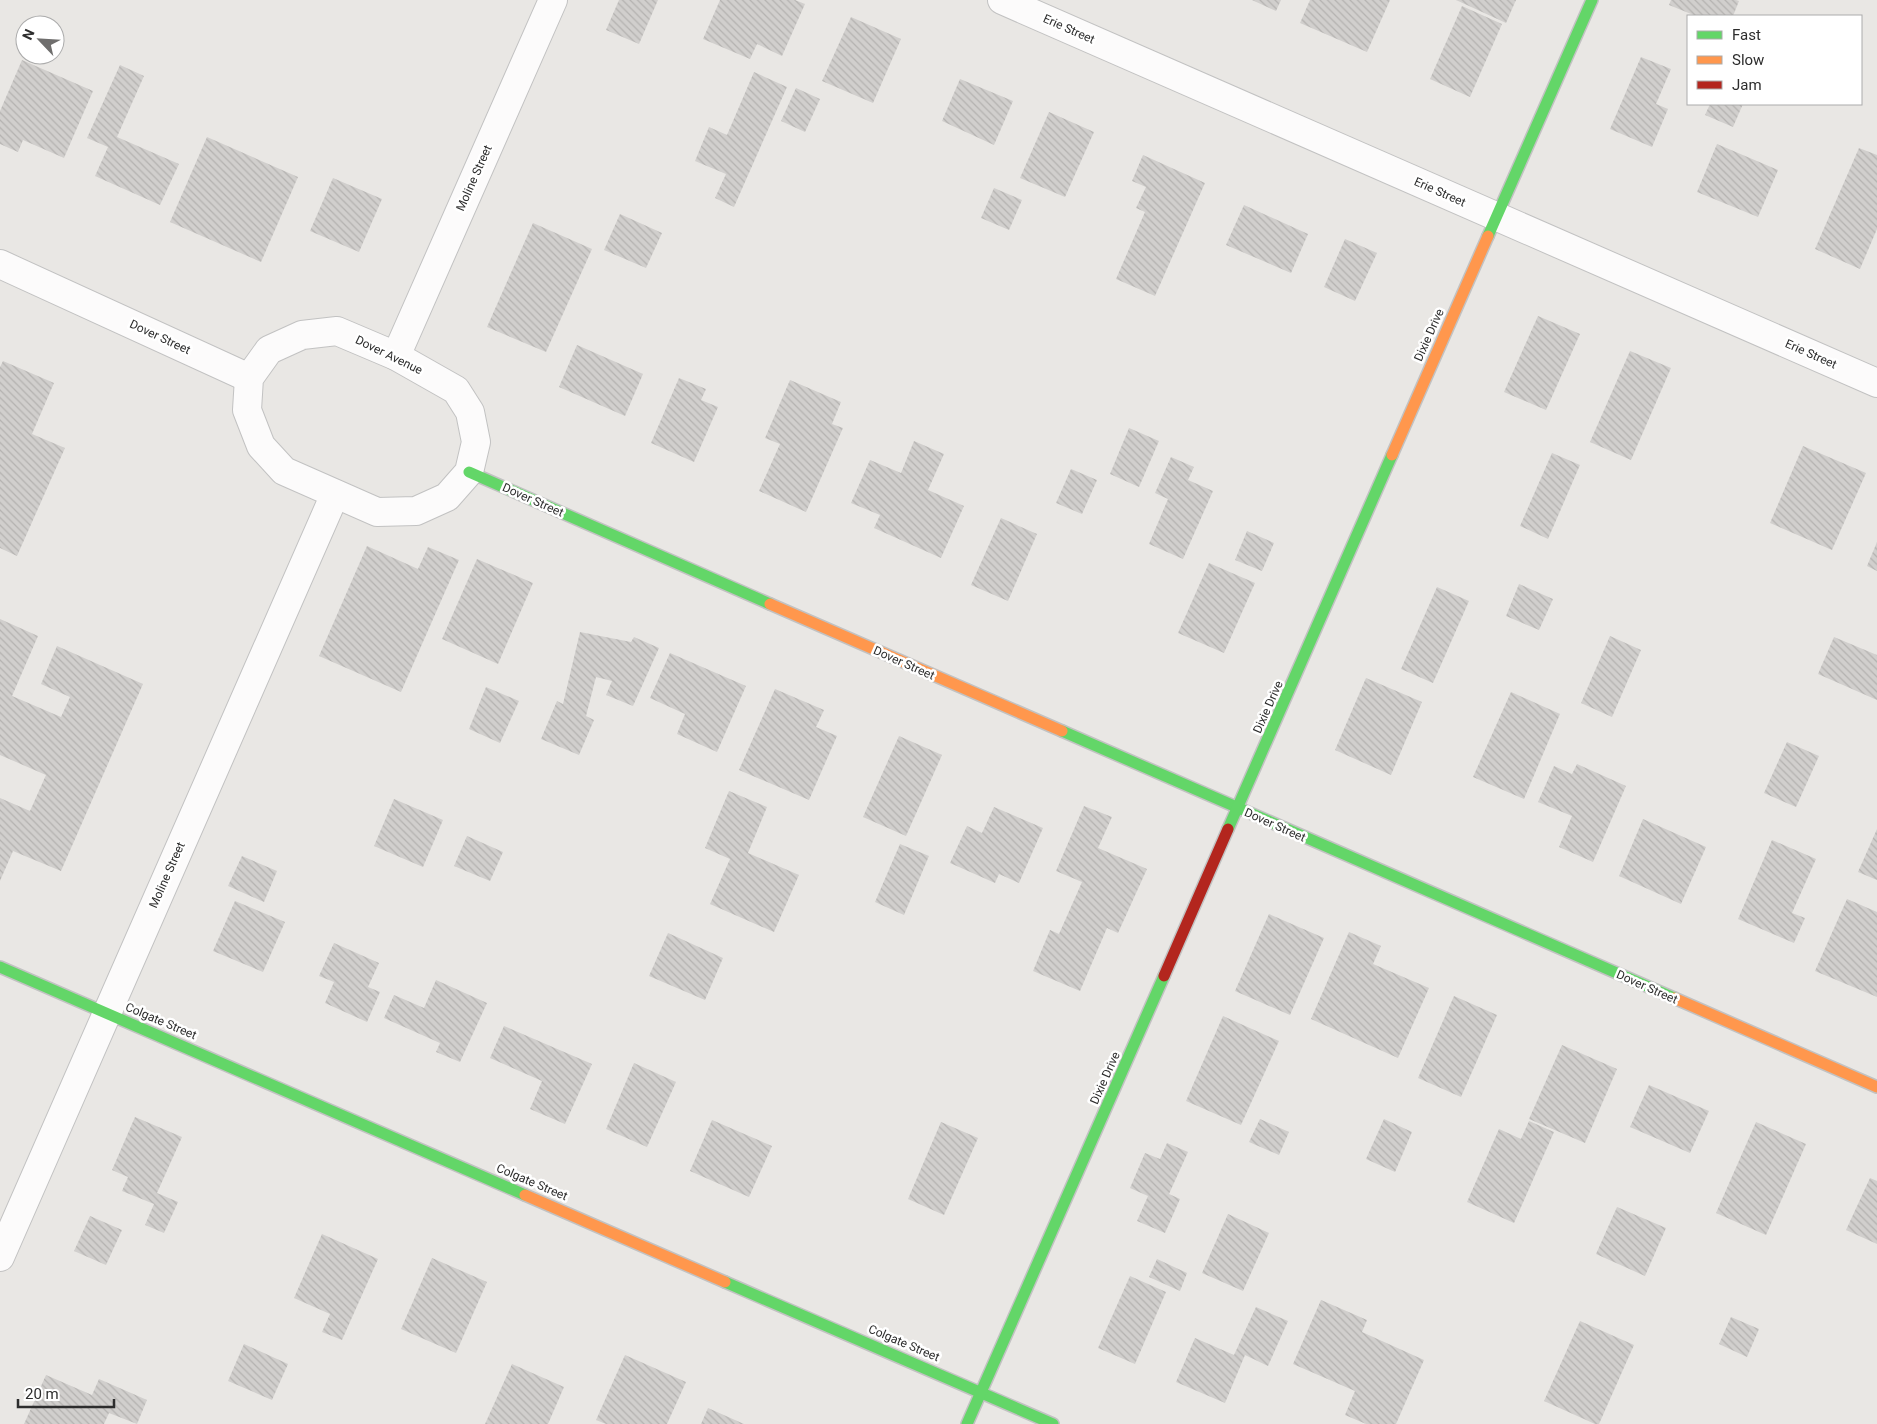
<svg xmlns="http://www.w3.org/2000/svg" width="1877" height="1424" font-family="Roboto,sans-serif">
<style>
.building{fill:url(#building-back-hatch)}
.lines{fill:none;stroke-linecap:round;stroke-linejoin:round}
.street-casing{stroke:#c2c2c2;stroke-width:30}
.fast-casing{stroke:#c2c2c2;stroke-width:14}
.slow-casing{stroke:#c2c2c2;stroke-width:14}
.jam-casing{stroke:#c2c2c2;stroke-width:14}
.street{stroke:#fcfbfb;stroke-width:28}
.fast{stroke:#63d668;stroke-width:11}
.slow{stroke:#ff974d;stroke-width:11}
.jam{stroke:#b3261e;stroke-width:11}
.labels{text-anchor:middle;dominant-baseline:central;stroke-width:5;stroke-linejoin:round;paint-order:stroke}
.street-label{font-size:12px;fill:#2d2d2d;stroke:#fff}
</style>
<defs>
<pattern id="building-back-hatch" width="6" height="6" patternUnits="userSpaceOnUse" patternTransform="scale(1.25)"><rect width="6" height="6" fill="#d1cfcd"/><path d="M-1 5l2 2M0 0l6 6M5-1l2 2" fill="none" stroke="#b4b2b0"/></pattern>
</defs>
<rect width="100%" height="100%" fill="#e9e7e4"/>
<g class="building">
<path d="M619 0H658L639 44 606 30Z"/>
<path d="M720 0H795L805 4 782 56 757 44 750 59 703 39Z"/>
<path d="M1252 0H1281L1276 11Z"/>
<path d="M1310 0H1390L1367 52 1300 23Z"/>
<path d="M1456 0H1516L1506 23Z"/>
<path d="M1671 0H1736L1739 1 1733 16H1696L1669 5Z"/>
<path d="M1462 6 1502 24 1470 97 1430 79Z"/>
<path d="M851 17 901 39 873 103 822 81Z"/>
<path d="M1641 57 1671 69 1656 104 1668 109 1652 147 1610 129Z"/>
<path d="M22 60 93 91 64 158 23 140 18 152 0 144V111Z"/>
<path d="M120 65 144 76 117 137 179 164 160 205 95 176 108 147 87 138Z"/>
<path d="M754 72 787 87 734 207 715 198 726 174 695 161 709 127 727 135Z"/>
<path d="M960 79 1013 101 994 145 942 121Z"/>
<path d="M796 88 820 99 805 132 781 121Z"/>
<path d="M1710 104H1743L1733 127 1705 115Z"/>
<path d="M1049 112 1094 132 1065 197 1020 178Z"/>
<path d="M207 137 298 177 261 262 170 222Z"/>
<path d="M1717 144 1778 170 1758 217 1697 192Z"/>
<path d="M1859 148 1877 155V229L1860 269 1815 249Z"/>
<path d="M1143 155 1205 183 1155 296 1116 279 1145 212 1136 208 1146 187 1132 181Z"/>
<path d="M333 178 382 199 359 252 310 231Z"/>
<path d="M994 188 1022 200 1009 230 981 218Z"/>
<path d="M1244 205 1308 234 1291 273 1226 245Z"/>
<path d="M620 214 662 233 646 268 604 250Z"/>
<path d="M533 223 592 249 546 352 487 327Z"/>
<path d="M1345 239 1377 253 1355 301 1324 287Z"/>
<path d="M1538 316 1580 334 1546 410 1504 392Z"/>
<path d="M577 345 643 374 625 416 559 387Z"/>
<path d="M1630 351 1671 368 1631 460 1590 442Z"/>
<path d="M3 361 54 383 32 434 65 448 17 556 0 548V367Z"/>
<path d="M679 378 706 389 701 400 718 407 694 462 651 443Z"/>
<path d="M790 380 841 402 832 424 843 428 806 512 759 491 780 444 765 438Z"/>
<path d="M1129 428 1159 441 1139 487 1110 474Z"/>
<path d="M914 441 944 454 928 490 964 506 941 558 874 528 880 515 851 503 870 460 901 473Z"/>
<path d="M1803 446 1866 473 1832 550 1770 523Z"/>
<path d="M1552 453 1580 465 1548 539 1520 526Z"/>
<path d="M1171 457 1194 467 1188 480 1213 491 1183 559 1149 544 1168 499 1155 493Z"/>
<path d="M1071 469 1097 480 1082 514 1056 503Z"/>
<path d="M1001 518 1037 534 1008 601 971 585Z"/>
<path d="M1247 531 1274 543 1262 571 1235 560Z"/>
<path d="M1877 542V571L1867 566Z"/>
<path d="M367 546 418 569 428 547 459 560 401 692 319 656Z"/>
<path d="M477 559 533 583 498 664 442 639Z"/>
<path d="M1209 563 1255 583 1224 653 1178 633Z"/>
<path d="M1519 584 1553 599 1539 630 1506 616Z"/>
<path d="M1437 587 1469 601 1433 683 1401 669Z"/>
<path d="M0 619 38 636 12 696 61 717 70 697 41 684 57 646 143 684 61 871 13 851 0 881V798L30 811 46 775 0 755Z"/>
<path d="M580 632 631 642 634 637 659 648 633 706 606 695 612 681 596 677 586 716 594 720 579 755 541 739 557 701 563 704Z"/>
<path d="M1610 636 1641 650 1612 717 1581 703Z"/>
<path d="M1834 637 1877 655V700L1818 674Z"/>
<path d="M670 653 746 686 717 752 677 734 685 714 650 698Z"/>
<path d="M1366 678 1422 702 1391 775 1335 750Z"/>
<path d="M486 687 519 701 500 743 469 729Z"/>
<path d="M775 689 824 710 816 727 837 736 809 800 739 770Z"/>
<path d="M1511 692 1560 714 1524 799 1473 777Z"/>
<path d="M899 736 942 755 906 836 863 817Z"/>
<path d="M1787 742 1819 756 1796 807 1764 793Z"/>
<path d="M1577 764 1626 786 1593 862 1559 847 1572 816 1538 802 1554 766 1572 774Z"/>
<path d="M729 791 767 807 748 853 799 875 774 932 710 904 730 859 705 848Z"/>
<path d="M394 799 443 820 423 867 374 846Z"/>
<path d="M1084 806 1112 817 1098 848 1147 869 1118 933 1107 928 1080 991 1033 971 1050 930 1059 934 1082 882 1056 871Z"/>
<path d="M994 807 1043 828 1019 883 999 874 995 883 950 863 967 826 982 833Z"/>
<path d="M1643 819 1706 847 1681 904 1619 876Z"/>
<path d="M1877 829V880L1858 872Z"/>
<path d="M467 836 503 852 490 881 454 866Z"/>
<path d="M1772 840 1816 859 1792 913 1805 918 1794 943 1738 919Z"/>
<path d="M900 844 929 856 904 915 875 902Z"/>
<path d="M242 856 277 871 264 902 228 886Z"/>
<path d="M1847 899 1877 912V997L1815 971Z"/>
<path d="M235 901 285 922 263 972 213 951Z"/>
<path d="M1269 914 1324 938 1290 1015 1235 991Z"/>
<path d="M1349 932 1381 946 1373 964 1429 988 1398 1058 1311 1019Z"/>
<path d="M668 933 723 958 705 1000 649 976Z"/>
<path d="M334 943 379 963 368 987 380 992 367 1022 325 1003 334 982 319 976Z"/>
<path d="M436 980 487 1003 460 1062 436 1052 440 1043 384 1018 394 995 424 1008Z"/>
<path d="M1454 996 1497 1015 1461 1097 1418 1078Z"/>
<path d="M1223 1016 1279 1041 1241 1125 1186 1101Z"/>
<path d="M504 1026 592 1064 565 1124 530 1109 542 1081 490 1058Z"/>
<path d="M1562 1045 1617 1069 1585 1143 1529 1119Z"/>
<path d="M634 1063 676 1082 647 1147 606 1129Z"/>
<path d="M1649 1085 1709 1111 1690 1153 1630 1127Z"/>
<path d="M135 1117 182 1137 157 1193 178 1202 164 1233 145 1225 154 1204 122 1191 128 1177 112 1170Z"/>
<path d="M1260 1119 1289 1132 1279 1155 1249 1142Z"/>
<path d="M1384 1119 1412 1132 1395 1172 1366 1159Z"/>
<path d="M712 1120 772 1146 749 1197 690 1171Z"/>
<path d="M1529 1121 1554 1132 1514 1223 1467 1202 1499 1129 1521 1139Z"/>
<path d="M941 1122 978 1138 944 1215 908 1199Z"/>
<path d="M1756 1122 1806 1144 1766 1235 1716 1213Z"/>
<path d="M1167 1143 1188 1152 1169 1194 1180 1199 1165 1233 1137 1221 1148 1196 1130 1188 1145 1153 1160 1159Z"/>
<path d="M1870 1178 1877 1181V1244L1846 1230Z"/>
<path d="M1617 1207 1666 1228 1645 1276 1596 1254Z"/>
<path d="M1228 1214 1269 1233 1243 1291 1202 1273Z"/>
<path d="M90 1216 122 1230 106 1265 74 1251Z"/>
<path d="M322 1234 378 1259 342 1340 322 1332 330 1314 294 1298Z"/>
<path d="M432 1258 487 1282 456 1353 401 1329Z"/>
<path d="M1157 1259 1187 1273 1180 1291 1149 1277Z"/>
<path d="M1130 1276 1166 1292 1135 1364 1098 1348Z"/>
<path d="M1321 1300 1367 1320 1362 1332 1424 1360 1396 1424H1366L1345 1415 1355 1391 1293 1364Z"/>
<path d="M1256 1307 1288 1321 1268 1366 1245 1355 1225 1403 1176 1382 1195 1338 1234 1355Z"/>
<path d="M1731 1317 1759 1329 1747 1357 1719 1344Z"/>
<path d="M1580 1321 1634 1345 1599 1424H1595L1544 1401Z"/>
<path d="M244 1344 288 1364 272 1400 228 1381Z"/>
<path d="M625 1355 686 1382 667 1424H606L596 1420Z"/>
<path d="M512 1364 564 1387 548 1424H485Z"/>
<path d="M46 1375 92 1395 99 1379 147 1400 137 1424 109 1413 104 1424H24Z"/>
<path d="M708 1408 744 1424H701Z"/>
</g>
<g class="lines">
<g class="street-casing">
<g id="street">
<path d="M1002 0 1877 383"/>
<path d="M0 264 249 378"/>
<path d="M337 331 396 356 456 390 470 412 476 442 469 472 447 497 416 511 377 512 284 471 261 446 247 410 249 378 269 350 302 335Z"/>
<path d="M396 356 553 0"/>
<path d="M0 1257 335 494"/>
</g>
</g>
<g class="fast-casing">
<g id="fast">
<path d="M1488 236 1592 0"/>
<path d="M469 472 770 604"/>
<path d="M1062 731 1674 998"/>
<path d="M1228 829 1392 455"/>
<path d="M0 967 525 1195"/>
<path d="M725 1282 1053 1424"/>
<path d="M967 1424 1164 976"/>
</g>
</g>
<g class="slow-casing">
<g id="slow">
<path d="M1392 455 1488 236"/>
<path d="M770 604 1062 731"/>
<path d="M1674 998 1877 1087"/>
<path d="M525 1195 725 1282"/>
</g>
</g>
<g class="jam-casing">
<path id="jam" d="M1164 976 1228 829"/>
</g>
<use href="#street" class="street"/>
<use href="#fast" class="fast"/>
<use href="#slow" class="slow"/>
<use href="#jam" class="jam"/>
</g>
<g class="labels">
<g class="street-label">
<text transform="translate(1069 29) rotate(24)">Erie Street</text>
<text transform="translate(474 178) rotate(-66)">Moline Street</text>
<text transform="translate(1440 192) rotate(24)">Erie Street</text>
<text transform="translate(1429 335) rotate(-66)">Dixie Drive</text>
<text transform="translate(160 337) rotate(25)">Dover Street</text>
<text transform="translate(1811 354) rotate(24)">Erie Street</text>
<text transform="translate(389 355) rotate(26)">Dover Avenue</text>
<text transform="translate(533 500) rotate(24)">Dover Street</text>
<text transform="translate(904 663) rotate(24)">Dover Street</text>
<text transform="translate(1268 707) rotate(-66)">Dixie Drive</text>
<text transform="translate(1275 825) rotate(24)">Dover Street</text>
<text transform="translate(167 875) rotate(-66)">Moline Street</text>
<text transform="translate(1647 987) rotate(24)">Dover Street</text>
<text transform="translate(161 1021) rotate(23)">Colgate Street</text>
<text transform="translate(1105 1078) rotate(-66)">Dixie Drive</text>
<text transform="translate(532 1182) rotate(23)">Colgate Street</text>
<text transform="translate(904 1343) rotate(23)">Colgate Street</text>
</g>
</g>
<rect x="1687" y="15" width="175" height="90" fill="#ffffff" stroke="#ababab"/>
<rect x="1697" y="31" width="25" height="8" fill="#63d668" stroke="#ababab"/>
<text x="1732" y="40" font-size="15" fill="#2d2d2d">Fast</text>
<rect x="1697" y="56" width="25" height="8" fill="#ff974d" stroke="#ababab"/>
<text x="1732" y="65" font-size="15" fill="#2d2d2d">Slow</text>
<rect x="1697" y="81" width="25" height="8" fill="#b3261e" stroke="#ababab"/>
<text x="1732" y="90" font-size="15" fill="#2d2d2d">Jam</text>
<g transform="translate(40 40) rotate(295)"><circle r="24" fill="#ffffff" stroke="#ababab"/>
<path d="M0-4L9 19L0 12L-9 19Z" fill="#6f6e6d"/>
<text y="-8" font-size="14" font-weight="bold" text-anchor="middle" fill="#2d2d2d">N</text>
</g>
<path d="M18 1399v8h96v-8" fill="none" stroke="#2d2d2d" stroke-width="2.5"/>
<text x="25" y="1399" font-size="15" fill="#2d2d2d" stroke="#ffffff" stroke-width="4" paint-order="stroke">20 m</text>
</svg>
